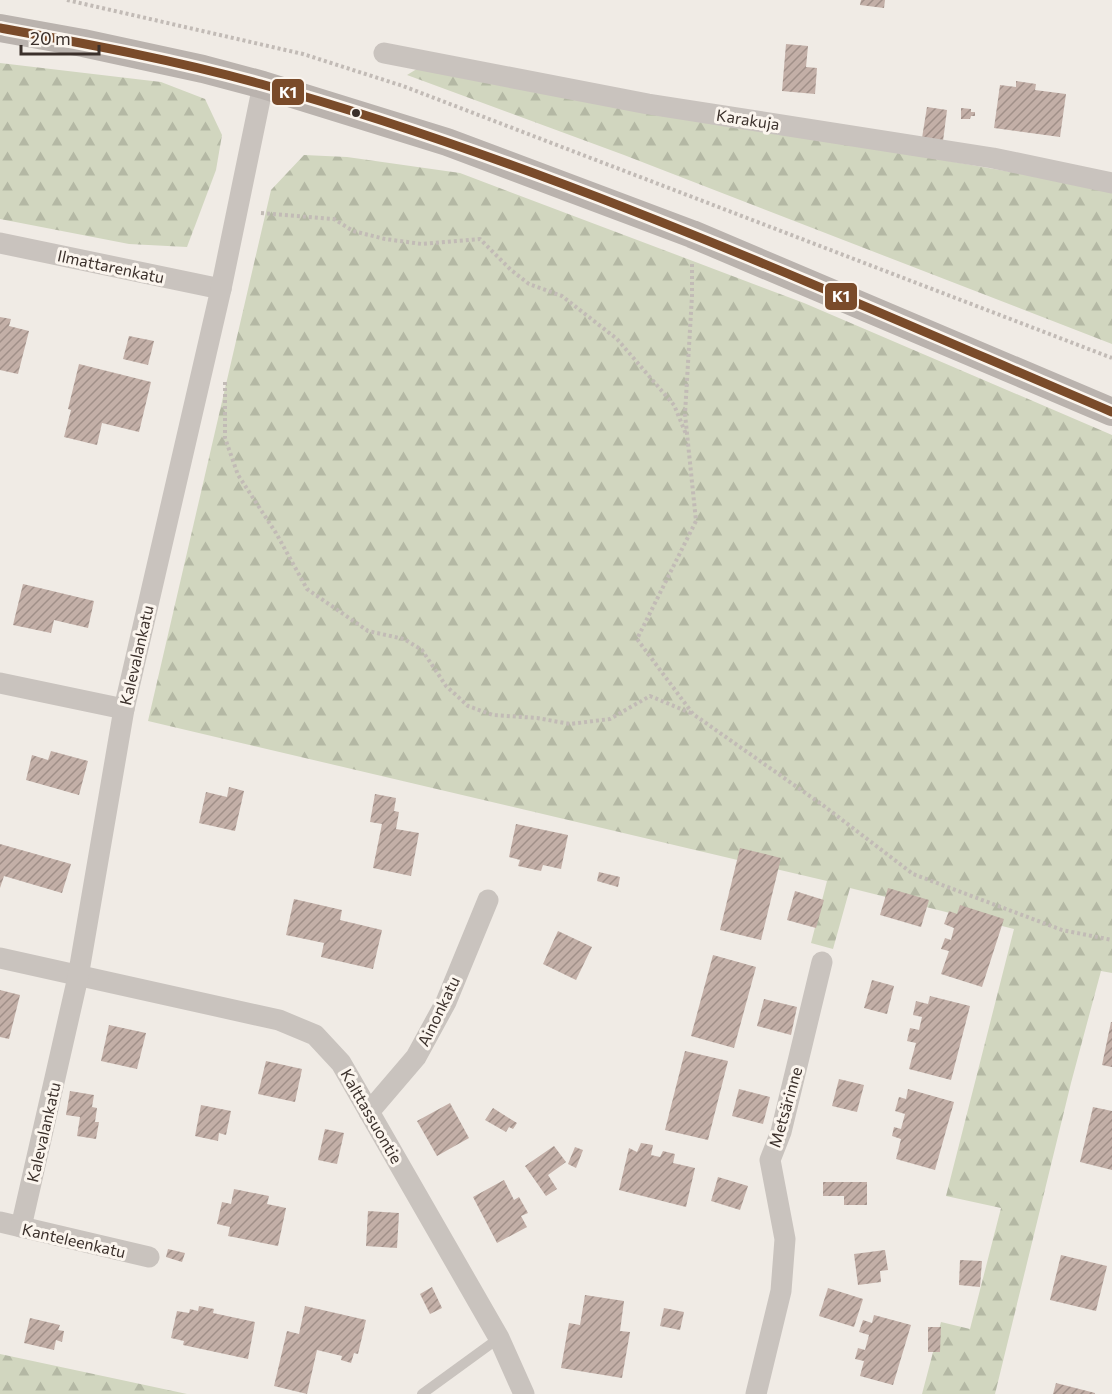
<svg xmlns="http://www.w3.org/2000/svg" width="1112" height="1394" font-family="Commissioner,sans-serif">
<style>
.forest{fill:url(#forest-firs)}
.building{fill:url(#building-hatch)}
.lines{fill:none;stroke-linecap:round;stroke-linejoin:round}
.path{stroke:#c2bbb6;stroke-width:4;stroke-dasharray:3 3;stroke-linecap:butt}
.lane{stroke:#c9c3be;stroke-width:10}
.street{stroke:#c9c3be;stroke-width:21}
.secondary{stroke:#bab3ae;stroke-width:28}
.bus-1-casing{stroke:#fbf5ee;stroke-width:14}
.bus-1{stroke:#7a4b2a;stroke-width:9}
.bus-dot{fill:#3b302b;stroke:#fbf5ee;stroke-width:2}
.labels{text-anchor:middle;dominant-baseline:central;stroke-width:6;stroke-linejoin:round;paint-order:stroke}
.street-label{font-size:16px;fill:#3b302b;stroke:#fbf5ee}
.line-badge{stroke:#fbf5ee;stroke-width:2}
.badge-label{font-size:16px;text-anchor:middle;font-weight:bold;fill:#fff}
</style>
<defs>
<pattern id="forest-firs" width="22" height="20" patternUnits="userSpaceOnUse" patternTransform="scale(1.5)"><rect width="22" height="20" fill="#d1d6bf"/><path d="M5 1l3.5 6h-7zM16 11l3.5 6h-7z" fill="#b4b8a4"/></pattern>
<pattern id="building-hatch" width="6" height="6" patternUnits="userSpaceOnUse" patternTransform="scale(1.5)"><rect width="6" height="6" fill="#c3afa7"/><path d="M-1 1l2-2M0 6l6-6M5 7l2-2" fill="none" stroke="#a08f88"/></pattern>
</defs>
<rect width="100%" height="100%" fill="#f0ebe5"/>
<g class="forest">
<path d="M0 63 161 82 205 99 222 135 216 170 187 247 129 244 0 219Z"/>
<path d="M420 67 1112 190V344L624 155 407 75Z"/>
<path d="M304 155 347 157 460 173 804 303 1112 435V973L1101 971 1071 1083 995 1394H922L941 1322 970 1329 1001 1208 946 1196 1014 929 850 888 833 949 811 943 827 881 148 721 271 190Z"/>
<path d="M0 1354 187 1394H0Z"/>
</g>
<g class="building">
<path d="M861 0H885L884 8 860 5Z"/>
<path d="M786 44 808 46 806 67 817 68 815 94 782 91Z"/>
<path d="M1016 81 1036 84 1035 90 1066 94 1060 137 994 128 1000 85 1016 87Z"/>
<path d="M927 107 947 110 943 141 922 138Z"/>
<path d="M961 108 971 109V112H975V116H971L970 119H961Z"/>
<path d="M0 317 11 319 9 326 29 331 18 374 0 370Z"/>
<path d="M129 336 154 341 148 365 123 359Z"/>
<path d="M79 364 151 382 139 432 102 423 97 445 64 437 71 410 68 409Z"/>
<path d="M23 584 94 601 88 628 54 620 51 633 13 625Z"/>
<path d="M51 751 88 761 79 795 26 780 32 755 48 760Z"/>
<path d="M229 787 244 791 235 831 199 823 206 792 227 797Z"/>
<path d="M375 794 396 798 394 811 399 812 396 829 419 833 411 876 373 868 382 824 370 822Z"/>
<path d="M516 824 568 835 561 869 543 865 541 871 518 866 520 860 509 857Z"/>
<path d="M0 844 71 864 62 893 4 876 0 888Z"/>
<path d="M740 848 781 858 761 940 720 930Z"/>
<path d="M599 872 620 877 618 887 597 881Z"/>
<path d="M888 888 929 900 921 927 880 915Z"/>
<path d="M795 891 824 900 816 928 787 920Z"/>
<path d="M294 899 342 910 340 920 382 930 373 969 321 957 324 943 286 935Z"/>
<path d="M960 905 1004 919 982 987 941 974 949 951 941 949 945 938 951 940 954 928 944 924 949 911 957 914Z"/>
<path d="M558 931 592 947 576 980 543 964Z"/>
<path d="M713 955 756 967 734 1048 691 1036Z"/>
<path d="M872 980 894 986 887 1014 864 1008Z"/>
<path d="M0 990 20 995 9 1039 0 1037Z"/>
<path d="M930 996 970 1006 951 1080 909 1069 916 1043 907 1041 910 1028 919 1030 922 1017 913 1015 916 1001 928 1004Z"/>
<path d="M764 999 797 1007 791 1035 757 1026Z"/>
<path d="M1111 1022H1112V1067L1102 1065Z"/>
<path d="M109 1025 146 1033 137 1069 101 1061Z"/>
<path d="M685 1051 728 1061 708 1140 665 1130Z"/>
<path d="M266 1061 302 1069 295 1102 258 1094Z"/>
<path d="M839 1079 864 1085 857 1112 832 1106Z"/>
<path d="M739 1089 770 1097 763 1124 732 1116Z"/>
<path d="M908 1089 954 1102 935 1170 896 1159 901 1139 892 1136 894 1127 901 1129 905 1114 895 1111 899 1097 906 1099Z"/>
<path d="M70 1091 94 1095 92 1107 97 1108 95 1122H99L96 1139 77 1136 80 1117 66 1115Z"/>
<path d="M450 1103 469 1138 437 1156 417 1121Z"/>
<path d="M201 1105 231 1111 226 1135 219 1133 218 1141 195 1136Z"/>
<path d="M1093 1107 1112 1111V1170L1080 1162Z"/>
<path d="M493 1108 517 1123 513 1129 509 1127 506 1132 485 1120Z"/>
<path d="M325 1129 344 1133 337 1164 318 1160Z"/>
<path d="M641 1143 653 1145 651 1155 660 1157 663 1151 675 1154 673 1163 695 1168 686 1207 619 1190 629 1148 637 1152Z"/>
<path d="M554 1146 566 1162 548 1175 557 1189 546 1196 525 1166Z"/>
<path d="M575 1147 583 1150 576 1168 568 1164Z"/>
<path d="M718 1177 748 1186 740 1210 711 1201Z"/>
<path d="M504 1180 514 1200 519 1197 528 1213 521 1216 527 1227 497 1243 473 1197Z"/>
<path d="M823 1182H867V1205H844V1196H823Z"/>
<path d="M234 1189 269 1196 267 1204 286 1208 278 1246 228 1236 230 1227 217 1224 222 1202 231 1204Z"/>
<path d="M368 1211 399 1213 397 1248 366 1246Z"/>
<path d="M168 1249 185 1253 182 1262 166 1257Z"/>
<path d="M885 1250 888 1270 880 1271 881 1282 858 1285 854 1254Z"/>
<path d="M1061 1255 1107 1266 1096 1311 1050 1300Z"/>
<path d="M960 1260 982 1261 980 1287 959 1285Z"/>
<path d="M432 1287 442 1308 430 1314 420 1294Z"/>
<path d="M828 1288 863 1299 854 1327 819 1316Z"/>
<path d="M585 1295 624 1301 620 1331 630 1332 622 1378 561 1368 569 1323 580 1325Z"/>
<path d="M199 1306 214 1309 213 1313 255 1322 248 1359 183 1345 184 1341 171 1338 177 1311 189 1313 190 1309 198 1311Z"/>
<path d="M305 1306 366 1320 358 1354 354 1353 351 1363 341 1360 342 1356 317 1350 307 1394 274 1386 287 1331 299 1334Z"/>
<path d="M664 1308 684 1312 680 1330 660 1326Z"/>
<path d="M874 1315 911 1325 893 1385 860 1376 864 1361 855 1359 858 1348 865 1350 869 1335 859 1332 863 1320 872 1323Z"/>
<path d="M30 1318 60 1325 58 1330 64 1331 62 1342 56 1340 54 1350 24 1343Z"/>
<path d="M928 1327H941L940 1352H928Z"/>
<path d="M1056 1383 1095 1393V1394H1053Z"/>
</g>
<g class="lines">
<g class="path">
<path d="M67 0 303 54 403 86 1112 358"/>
<path d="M261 213 334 219 353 231 385 239 422 244 480 239 511 270 529 284 562 296 617 339 674 405 686 434"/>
<path d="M692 264V296L685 414 696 521 637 639 693 714 824 806 913 874 1062 930 1112 940"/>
<path d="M225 382V438L238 475 276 533 307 589 368 631 404 639 422 650 446 686 468 706 493 715 537 718 570 724 610 719 650 696 693 714"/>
</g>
<path class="lane" d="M422 1394 499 1338"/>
<g class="street">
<path d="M384 53 648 104 993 158 1112 183"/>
<path d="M0 243 221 289"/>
<path d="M0 683 124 709"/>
<path d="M0 958 279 1020 315 1035 341 1063 499 1338 524 1394"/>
<path d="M369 1112 416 1057 446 1002 488 900"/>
<path d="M0 1222 149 1257"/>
<path d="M21 1227 78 977 124 709 221 289 263 85"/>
<path d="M756 1394 781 1291 785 1239 770 1160 781 1132 822 962"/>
</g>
<path class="secondary" d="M0 28 83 43 203 69 263 85 447 142 692 234 1112 412"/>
<g class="bus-1-casing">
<path id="bus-1" d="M0 28C87 44 175 60 261 84 554 166 832 293 1112 412"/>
</g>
<use href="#bus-1" class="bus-1"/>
</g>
<circle class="bus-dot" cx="356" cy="113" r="5"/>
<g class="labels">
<g class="street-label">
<text transform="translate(748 119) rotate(9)">Karakuja</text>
<text transform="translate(111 266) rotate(12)">Ilmattarenkatu</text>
<text transform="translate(136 655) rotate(-77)">Kalevalankatu</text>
<text transform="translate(438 1011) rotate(-64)">Ainonkatu</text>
<text transform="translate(785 1107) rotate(-74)">Metsärinne</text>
<text transform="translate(372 1116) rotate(60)">Kalttassuontie</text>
<text transform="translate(43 1132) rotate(-77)">Kalevalankatu</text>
<text transform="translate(74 1240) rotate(13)">Kanteleenkatu</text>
</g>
</g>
<g class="line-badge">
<rect x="271" y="78" width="34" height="28" rx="6" fill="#7a4b2a"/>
<rect x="824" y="282" width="34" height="29" rx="6" fill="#7a4b2a"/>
</g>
<g class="badge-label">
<text x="288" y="98">K1</text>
<text x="841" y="302">K1</text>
</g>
<path d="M21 45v9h78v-9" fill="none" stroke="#3b302b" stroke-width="3"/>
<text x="30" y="45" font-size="18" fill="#3b302b" stroke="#fbf5ee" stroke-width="4.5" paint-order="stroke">20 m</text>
</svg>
